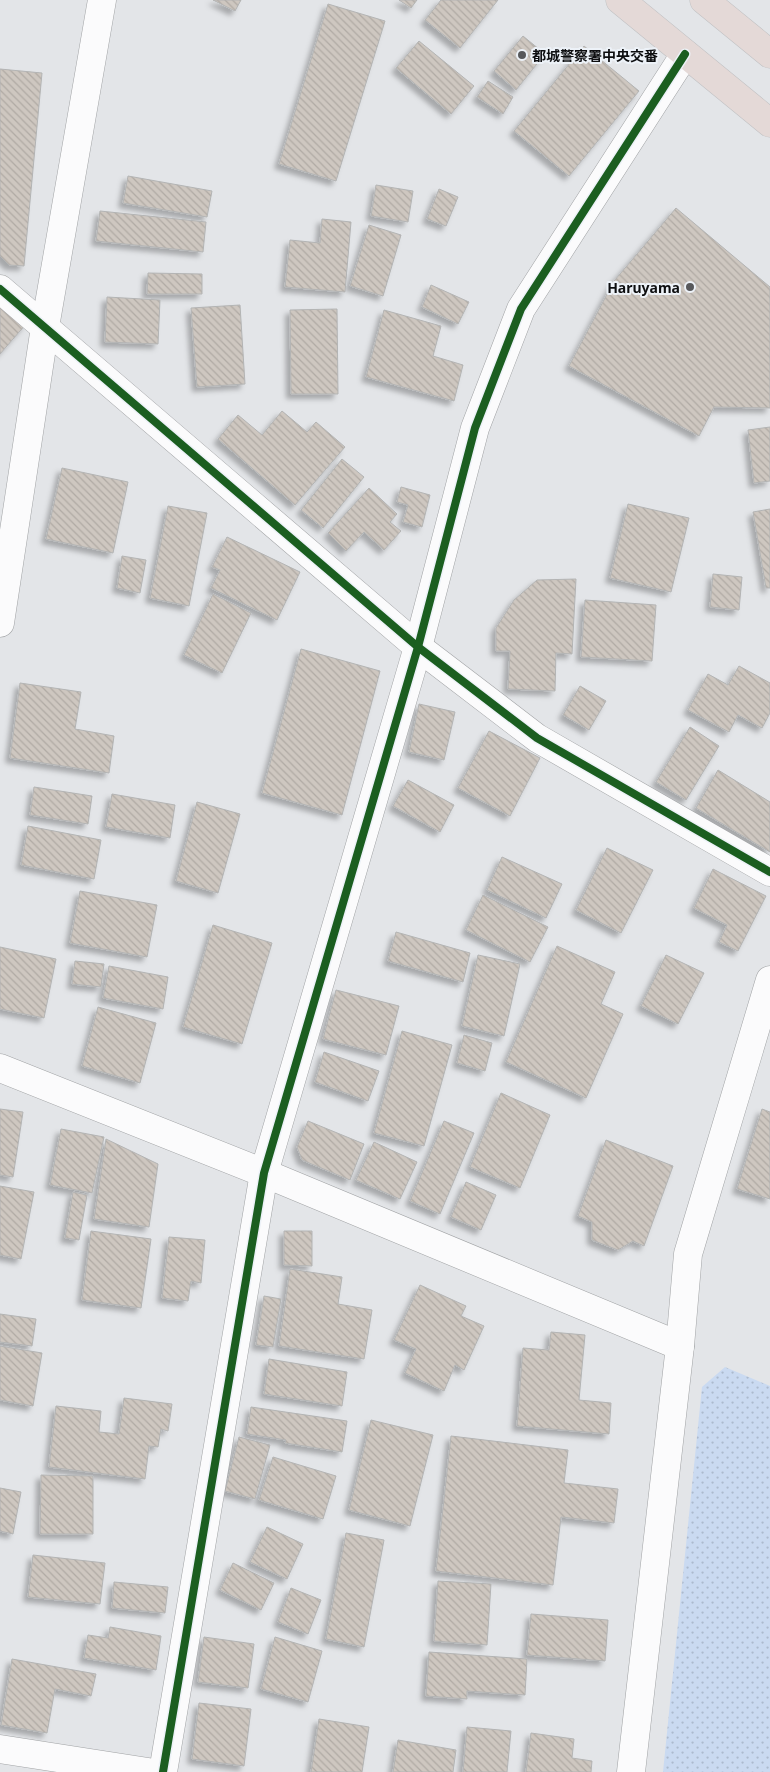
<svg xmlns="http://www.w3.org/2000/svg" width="770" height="1772" font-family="'Noto Sans','Noto Sans JP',sans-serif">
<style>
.grass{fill:url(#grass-dots)}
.building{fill:url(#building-back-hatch);stroke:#b3b4b4;filter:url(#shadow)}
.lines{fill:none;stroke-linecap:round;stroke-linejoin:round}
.minor-casing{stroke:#a1a3a5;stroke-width:29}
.highway-casing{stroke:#c0c1c3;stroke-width:29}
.minor{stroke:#fbfbfc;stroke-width:28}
.highway{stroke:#e4d9d7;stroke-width:28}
.cycleway-casing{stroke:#edf2f8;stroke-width:11}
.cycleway{stroke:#1b5e20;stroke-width:8}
.poi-dot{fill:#58595c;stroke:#edf2f8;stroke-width:2}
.labels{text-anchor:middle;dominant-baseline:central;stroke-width:4;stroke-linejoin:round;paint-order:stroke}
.poi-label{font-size:14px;font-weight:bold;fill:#0d0e10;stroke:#edf2f8;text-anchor:start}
</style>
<defs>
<pattern id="grass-dots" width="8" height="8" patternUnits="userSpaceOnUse" patternTransform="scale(1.25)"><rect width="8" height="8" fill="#cadaf1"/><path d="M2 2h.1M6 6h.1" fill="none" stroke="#acbace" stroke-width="1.8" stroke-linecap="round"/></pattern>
<pattern id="building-back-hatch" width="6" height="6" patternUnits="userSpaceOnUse" patternTransform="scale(1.25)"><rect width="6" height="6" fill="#cec7c0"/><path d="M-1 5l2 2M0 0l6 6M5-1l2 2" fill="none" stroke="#b0aaa4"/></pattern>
<filter id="shadow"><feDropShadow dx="-4.5" dy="4.5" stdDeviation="2.5" flood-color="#0004"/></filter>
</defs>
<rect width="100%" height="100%" fill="#e3e5e8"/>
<path class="grass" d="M725 1367 770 1386V1772H663L702 1387Z"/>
<g class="building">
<path d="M213 0H241L235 11Z"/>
<path d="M399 0H417L411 8Z"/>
<path d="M441 0H498L460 48 425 20Z"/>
<path d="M328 4 385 21 336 181 279 164Z"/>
<path d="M523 36 545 54 516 90 494 71Z"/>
<path d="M419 41 474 86 451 114 396 68Z"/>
<path d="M584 46 639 91 569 176 514 131Z"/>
<path d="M0 69 42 73 24 266 9 265 0 256Z"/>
<path d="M488 81 513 97 503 114 477 97Z"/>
<path d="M128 176 212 191 207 217 123 203Z"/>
<path d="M376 185 413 191 408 222 371 216Z"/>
<path d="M439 189 458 197 446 226 427 219Z"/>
<path d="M676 208 770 287V408L714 407 699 436 569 366 614 281Z"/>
<path d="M100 211 206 222 203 252 96 241Z"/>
<path d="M322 219 351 222 345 292 285 287 290 240 320 243Z"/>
<path d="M369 225 401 235 383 296 350 286Z"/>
<path d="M148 273 202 274V294H147Z"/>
<path d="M431 285 469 302 458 324 422 307Z"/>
<path d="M107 297 160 300 158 344 105 342Z"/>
<path d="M0 300 27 323 0 354Z"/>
<path d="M240 305 245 384 197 387 191 308Z"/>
<path d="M337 309 338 394H291L290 310Z"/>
<path d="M384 310 441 326 433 356 463 365 454 401 366 377Z"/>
<path d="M282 411 307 432 316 422 345 447 295 505 218 439 238 415 262 435Z"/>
<path d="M770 427V481L754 483 748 430Z"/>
<path d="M342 459 364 477 323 528 301 510Z"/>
<path d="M62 468 128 482 113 553 46 539Z"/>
<path d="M401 487 430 495 422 527 403 522 408 505 397 502Z"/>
<path d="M369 488 397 514 390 522 401 531 384 550 364 532 346 551 328 533Z"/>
<path d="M628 504 689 518 671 592 610 578Z"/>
<path d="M168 506 207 513 189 606 150 598Z"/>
<path d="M770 509V588H766L753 512Z"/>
<path d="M227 537 300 572 277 620 211 588 220 570 212 567Z"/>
<path d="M122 556 146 560 140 593 117 588Z"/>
<path d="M713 574 742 577 739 610 710 607Z"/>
<path d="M576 579 572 654 556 653 555 691 508 689 510 651H496V628L514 600 537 580Z"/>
<path d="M213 594 251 613 222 673 184 655Z"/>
<path d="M585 600 656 605 652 661 581 657Z"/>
<path d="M301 649 380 671 342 815 262 793Z"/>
<path d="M739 666 770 683V713L762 728 738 715 729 732 688 710 708 674 728 685Z"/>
<path d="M20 683 81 692 75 729 114 736 109 773 10 758Z"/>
<path d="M580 686 606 701 589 730 563 715Z"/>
<path d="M419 704 455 712 444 760 409 752Z"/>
<path d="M690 727 719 746 686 800 656 782Z"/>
<path d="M489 731 540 758 510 816 458 788Z"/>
<path d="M718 770 770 802V852L696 808Z"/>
<path d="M408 780 454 805 440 832 393 806Z"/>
<path d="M34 787 92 796 88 824 30 815Z"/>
<path d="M112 794 175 805 170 838 106 827Z"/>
<path d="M197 802 240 814 218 893 176 881Z"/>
<path d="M28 826 101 840 94 879 21 865Z"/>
<path d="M607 848 653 870 621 933 576 910Z"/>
<path d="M502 857 562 884 546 918 487 890Z"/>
<path d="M713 869 766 896 738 951 719 942 727 925 694 908Z"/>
<path d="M80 891 157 905 147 957 70 943Z"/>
<path d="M483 895 548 927 530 962 466 930Z"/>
<path d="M213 925 272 943 242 1044 183 1027Z"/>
<path d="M396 932 470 953 463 982 388 961Z"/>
<path d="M557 946 615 972 601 1004 623 1014 586 1098 506 1062Z"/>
<path d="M0 947 56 959 44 1018 0 1009Z"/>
<path d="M478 955 520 964 504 1036 462 1026Z"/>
<path d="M666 955 704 973 678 1024 641 1006Z"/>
<path d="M75 961 104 964 101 987 72 984Z"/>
<path d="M109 966 168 977 163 1009 103 998Z"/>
<path d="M336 990 399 1006 386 1055 323 1039Z"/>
<path d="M98 1007 156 1023 140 1083 82 1066Z"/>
<path d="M402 1031 452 1045 424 1146 374 1133Z"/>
<path d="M464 1035 492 1043 485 1071 457 1063Z"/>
<path d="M324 1052 379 1071 368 1101 315 1082Z"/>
<path d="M501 1093 550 1115 520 1188 470 1167Z"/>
<path d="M0 1109 23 1112 13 1177 0 1175Z"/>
<path d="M762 1109 770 1112V1199L737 1189Z"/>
<path d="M308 1121 364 1144 350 1180 302 1160 297 1147Z"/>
<path d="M444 1121 474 1133 440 1214 410 1201Z"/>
<path d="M61 1129 104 1137 92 1193 50 1185Z"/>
<path d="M106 1139 158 1164 149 1227 94 1219Z"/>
<path d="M606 1140 673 1166 644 1246 633 1241 618 1250 592 1240V1222L578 1216Z"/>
<path d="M374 1142 417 1162 400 1199 356 1180Z"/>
<path d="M466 1182 496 1195 481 1230 451 1217Z"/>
<path d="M0 1186 34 1192 21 1259 0 1255Z"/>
<path d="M73 1192 87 1195 79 1240 65 1238Z"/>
<path d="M91 1231 151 1239 141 1308 82 1300Z"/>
<path d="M284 1231H312V1266L284 1265Z"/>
<path d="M169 1237 205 1240 201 1283 191 1281 188 1301 162 1298Z"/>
<path d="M290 1269 342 1277 338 1304 372 1310 364 1359 279 1346Z"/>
<path d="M420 1285 466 1306 461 1316 484 1326 464 1370 455 1365 444 1391 405 1373 416 1349 394 1340Z"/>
<path d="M264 1296 281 1299 273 1347 256 1345Z"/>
<path d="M0 1314 36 1319 32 1346 0 1342Z"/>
<path d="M551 1332 585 1335 579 1400 611 1403 609 1434 517 1426 523 1348 549 1350Z"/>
<path d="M0 1346 42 1353 33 1406 0 1400Z"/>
<path d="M269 1359 347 1372 342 1406 264 1394Z"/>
<path d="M124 1398 172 1404 168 1431 161 1429 158 1447 149 1446 145 1479 49 1467 56 1406 101 1411 99 1432 119 1434Z"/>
<path d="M251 1407 347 1421 342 1452 285 1443 286 1440 247 1434Z"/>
<path d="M371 1420 433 1435 410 1526 349 1510Z"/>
<path d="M451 1436 568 1450 564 1483 618 1489 614 1523 561 1517 553 1585 436 1571Z"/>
<path d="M239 1437 270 1445 255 1499 225 1491Z"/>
<path d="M273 1457 336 1476 323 1519 259 1500Z"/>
<path d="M41 1475 93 1476V1534H40Z"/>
<path d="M0 1488 21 1492 13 1534 0 1531Z"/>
<path d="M267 1527 303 1544 287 1579 250 1562Z"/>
<path d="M346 1533 384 1540 364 1647 326 1639Z"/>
<path d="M33 1555 105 1563 100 1604 28 1597Z"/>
<path d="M233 1563 274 1583 261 1610 220 1590Z"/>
<path d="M438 1581 491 1584 487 1645 434 1641Z"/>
<path d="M114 1582 168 1587 165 1613 112 1608Z"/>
<path d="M291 1588 321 1600 308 1634 278 1622Z"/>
<path d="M531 1614 608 1620 605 1661 527 1655Z"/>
<path d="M110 1627 161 1636 156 1670 84 1658 88 1635 108 1638Z"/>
<path d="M204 1637 254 1644 248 1688 198 1682Z"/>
<path d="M275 1637 322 1651 308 1702 261 1689Z"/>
<path d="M429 1652 527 1659 525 1695 467 1691V1699L426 1696Z"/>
<path d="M12 1659 96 1674 91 1696 55 1689 47 1733 1 1725Z"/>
<path d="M199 1703 251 1709 244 1766 192 1759Z"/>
<path d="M319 1719 369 1727 362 1772H311Z"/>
<path d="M467 1727 511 1731 507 1772H463Z"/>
<path d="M531 1733 574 1739 572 1758 592 1761 591 1772H526Z"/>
<path d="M398 1740 456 1750 453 1772H393Z"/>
</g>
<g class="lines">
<g class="minor-casing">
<g id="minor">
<path d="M0 289 418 647 537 738 770 872"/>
<path d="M0 623 45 327 102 0"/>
<path d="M0 1068 264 1173 680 1346"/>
<path d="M0 1749 148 1772"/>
<path d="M163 1772 264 1173 418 647 475 428 521 309 685 54"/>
<path d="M631 1772 680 1346 688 1254 770 980"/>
</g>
</g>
<g class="highway-casing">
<g id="highway">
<path d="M620 0 770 123"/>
<path d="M704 0 770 54"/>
</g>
</g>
<use href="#minor" class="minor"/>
<use href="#highway" class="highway"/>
<g class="cycleway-casing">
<g id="cycleway">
<path d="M0 289 418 647 537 738 770 872"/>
<path d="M163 1772 264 1173 418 647 475 428 521 309 685 54"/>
</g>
</g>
<use href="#cycleway" class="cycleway"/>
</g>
<g class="poi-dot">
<circle cx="522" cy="55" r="5"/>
<circle cx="690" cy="287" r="5"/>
</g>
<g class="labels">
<g class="poi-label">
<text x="532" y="55">都城警察署中央交番</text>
<text x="680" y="287" text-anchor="end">Haruyama</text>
</g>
</g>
</svg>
